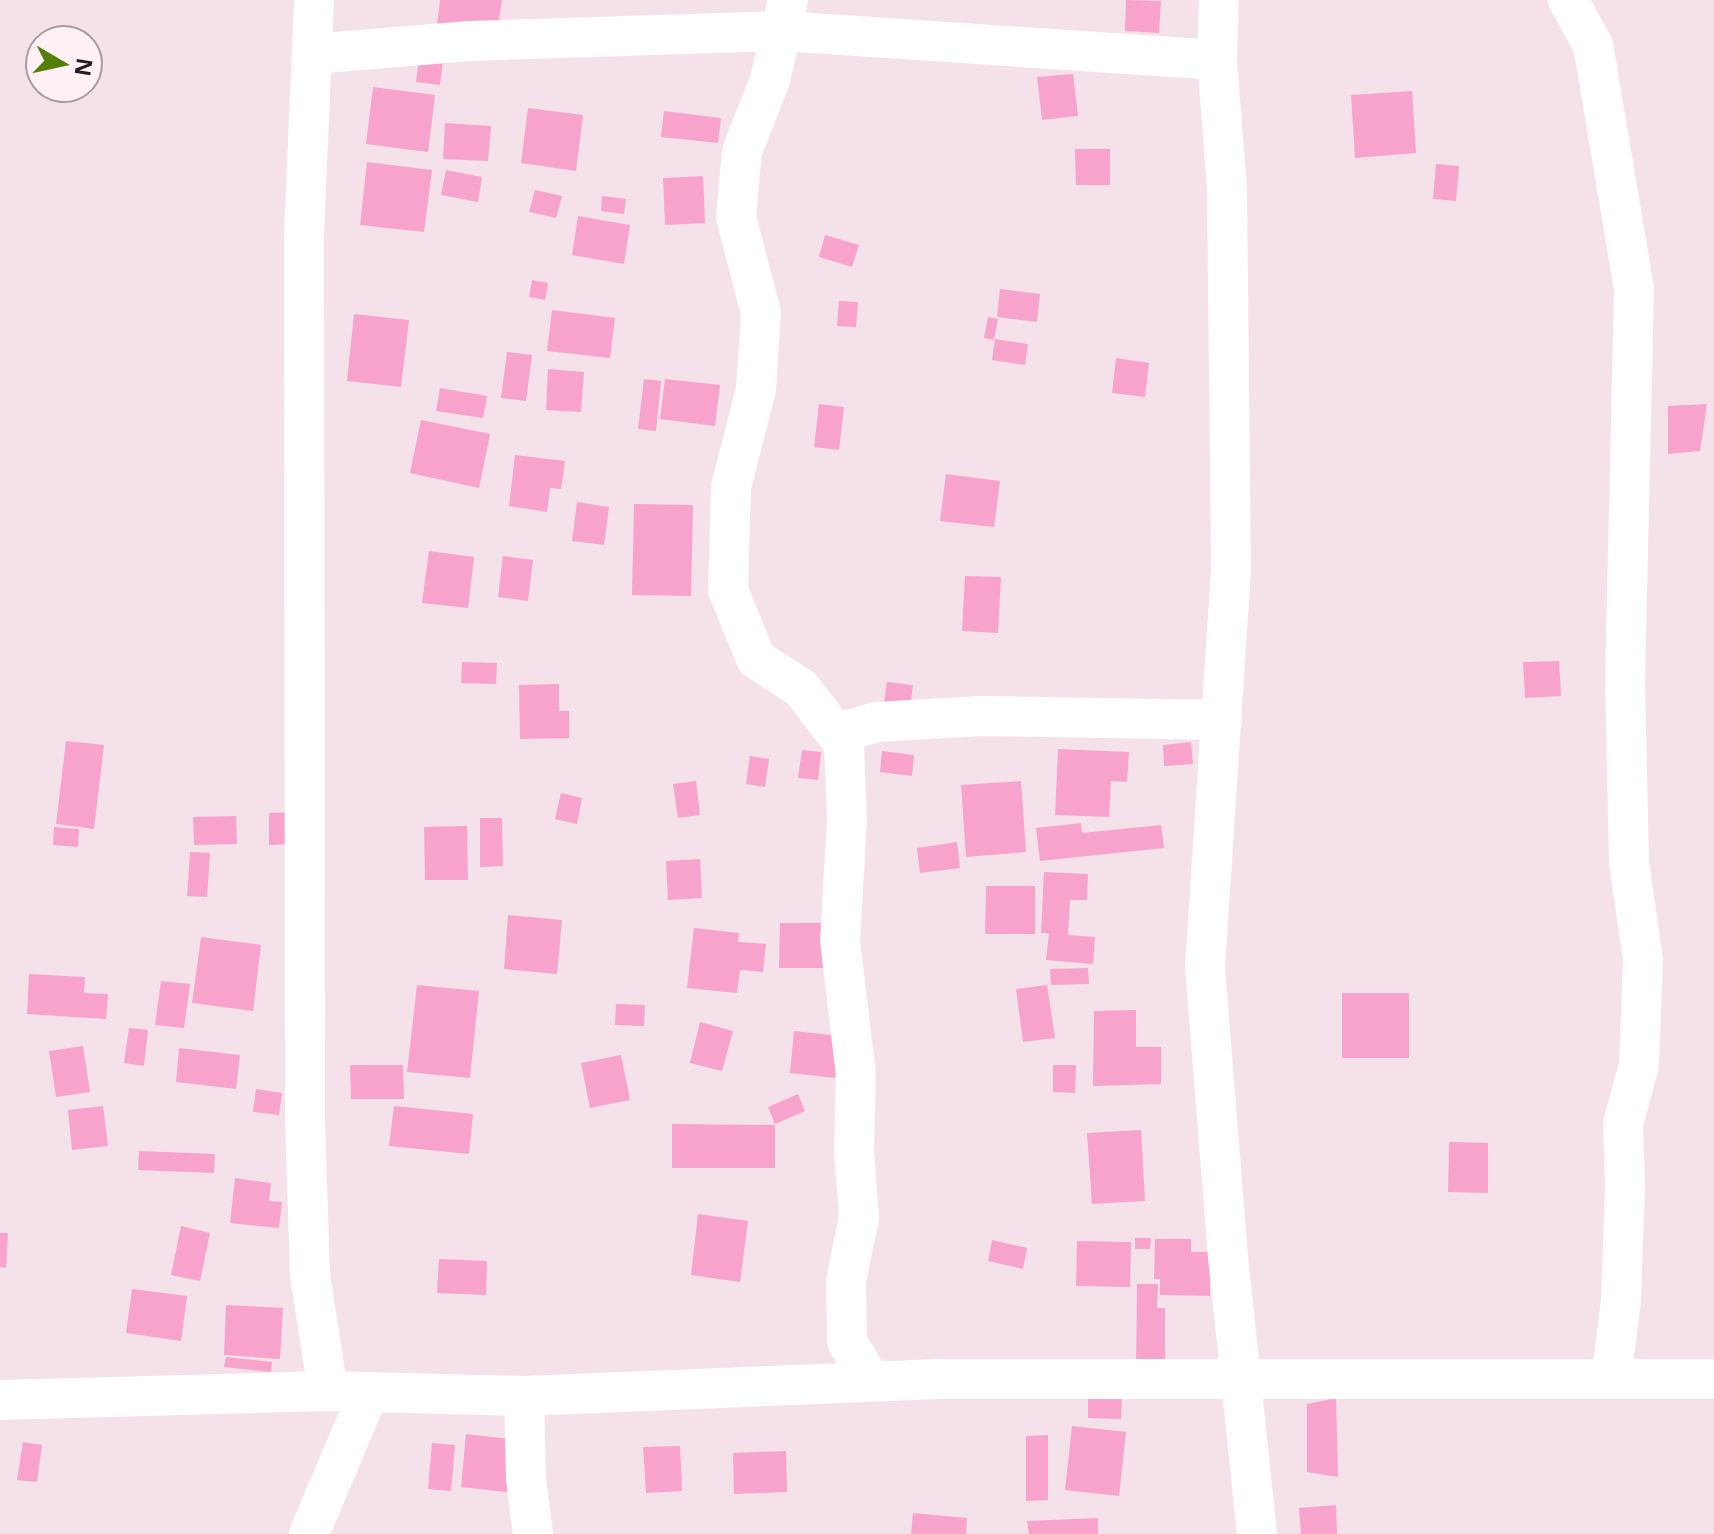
<svg xmlns="http://www.w3.org/2000/svg" width="1714" height="1534" font-family="'Open Sans',sans-serif">
<style>
.building{fill:#f7a3cc}
.lines{fill:none;stroke-linecap:round;stroke-linejoin:round}
.minor{stroke:#fff;stroke-width:40}
</style>
<rect width="100%" height="100%" fill="#f5e1ea"/>
<g class="building">
<path d="M440 0H502L497 33 437 25Z"/>
<path d="M1126 0 1161 1 1159 33 1125 31Z"/>
<path d="M419 58 443 60 440 85 416 82Z"/>
<path d="M1073 74 1078 116 1042 120 1037 77Z"/>
<path d="M373 87 435 95 428 152 366 144Z"/>
<path d="M1412 91 1416 153 1355 158 1351 95Z"/>
<path d="M528 108 583 115 576 171 521 163Z"/>
<path d="M664 111 721 118 718 143 661 137Z"/>
<path d="M445 123 491 126 488 161 443 159Z"/>
<path d="M1075 149H1110V185H1076Z"/>
<path d="M367 162 432 170 424 232 360 225Z"/>
<path d="M1436 164 1459 166 1456 201 1433 199Z"/>
<path d="M446 170 482 177 478 202 441 195Z"/>
<path d="M703 176 705 223 665 225 663 178Z"/>
<path d="M535 190 562 196 556 218 529 212Z"/>
<path d="M602 196 626 199 624 214 601 211Z"/>
<path d="M578 216 630 225 624 264 572 255Z"/>
<path d="M825 235 859 245 852 267 819 257Z"/>
<path d="M532 280 548 283 545 300 529 297Z"/>
<path d="M1000 289 1040 294 1037 322 997 317Z"/>
<path d="M839 301 858 302 856 327 837 326Z"/>
<path d="M552 310 615 318 610 358 547 351Z"/>
<path d="M354 314 409 320 401 387 347 381Z"/>
<path d="M988 317 998 319 994 340 984 338Z"/>
<path d="M995 339 1028 344 1025 365 992 360Z"/>
<path d="M507 352 532 355 526 401 501 398Z"/>
<path d="M1116 358 1149 363 1145 397 1112 393Z"/>
<path d="M548 369 584 372 581 412 546 410Z"/>
<path d="M644 379 661 381 656 431 638 429Z"/>
<path d="M665 379 720 385 715 426 660 419Z"/>
<path d="M440 388 487 396 483 418 436 411Z"/>
<path d="M819 404 844 407 839 450 814 447Z"/>
<path d="M1707 404 1700 451 1668 454V406Z"/>
<path d="M421 420 490 434 479 488 410 473Z"/>
<path d="M515 455 565 461 561 489 550 488 547 512 509 506Z"/>
<path d="M946 474 1000 481 994 527 940 521Z"/>
<path d="M577 502 609 507 604 545 572 541Z"/>
<path d="M634 504 693 505 691 596 632 595Z"/>
<path d="M429 551 474 557 468 608 422 603Z"/>
<path d="M503 556 533 560 528 601 498 597Z"/>
<path d="M965 576 1001 577 998 633 962 631Z"/>
<path d="M1559 661 1561 696 1525 698 1523 662Z"/>
<path d="M462 662 497 663 496 684 461 683Z"/>
<path d="M887 682 913 685 909 714 883 710Z"/>
<path d="M559 684V711H569V738L520 739 519 685Z"/>
<path d="M66 741 104 745 94 829 56 824Z"/>
<path d="M1191 742 1193 764 1164 766 1163 745Z"/>
<path d="M1058 749 1129 752 1127 782 1111 781 1109 817 1055 815Z"/>
<path d="M802 750 821 752 818 780 798 778Z"/>
<path d="M882 751 914 755 912 776 880 772Z"/>
<path d="M750 756 769 759 765 787 746 784Z"/>
<path d="M696 781 700 815 678 818 673 784Z"/>
<path d="M1021 781 1026 852 966 857 961 785Z"/>
<path d="M561 793 582 798 577 824 555 819Z"/>
<path d="M297 812 298 844 269 845V813Z"/>
<path d="M236 816 237 844 194 845 193 817Z"/>
<path d="M480 818H502L503 866 480 867Z"/>
<path d="M1081 823 1082 833 1161 825 1164 848 1040 861 1036 828Z"/>
<path d="M467 826 468 880H425L424 827Z"/>
<path d="M54 827 79 829 78 847 53 845Z"/>
<path d="M957 842 960 868 920 873 917 848Z"/>
<path d="M190 852 210 853 207 897 187 896Z"/>
<path d="M700 859 702 898 668 900 666 861Z"/>
<path d="M1044 872 1088 874 1087 900H1070L1068 935 1095 937 1093 964 1046 960 1049 933H1041Z"/>
<path d="M986 886H1035V934H985Z"/>
<path d="M508 915 562 920 557 974 504 969Z"/>
<path d="M780 923H829L830 968H779Z"/>
<path d="M694 928 739 933 738 942 766 944 763 972 740 970 737 993 687 988Z"/>
<path d="M201 937 261 945 253 1011 192 1003Z"/>
<path d="M1088 968 1089 984 1051 985 1050 969Z"/>
<path d="M29 974 85 977 84 993 108 994 106 1019 27 1014Z"/>
<path d="M161 981 190 984 184 1028 155 1025Z"/>
<path d="M417 985 479 991 470 1078 407 1072Z"/>
<path d="M1047 985 1055 1038 1023 1042 1016 989Z"/>
<rect x="1342" y="993" width="67" height="65"/>
<path d="M616 1004 645 1005 644 1026 615 1025Z"/>
<path d="M1136 1010V1047H1161V1084L1093 1086 1094 1011Z"/>
<path d="M700 1022 733 1031 722 1071 690 1063Z"/>
<path d="M129 1028 148 1030 144 1066 124 1063Z"/>
<path d="M794 1031 840 1036 835 1078 790 1073Z"/>
<path d="M83 1046 90 1092 56 1097 49 1051Z"/>
<path d="M179 1048 240 1055 236 1089 176 1082Z"/>
<path d="M621 1055 630 1100 590 1108 581 1063Z"/>
<path d="M350 1065H403L404 1099H351Z"/>
<path d="M1053 1065H1076L1075 1093 1053 1092Z"/>
<path d="M256 1089 282 1093 279 1115 253 1112Z"/>
<path d="M798 1094 805 1111 775 1124 768 1107Z"/>
<path d="M103 1106 108 1146 72 1150 68 1110Z"/>
<path d="M394 1106 473 1114 469 1154 389 1146Z"/>
<path d="M672 1124 775 1125V1168H672Z"/>
<path d="M1141 1130 1145 1201 1092 1204 1087 1133Z"/>
<path d="M1449 1142 1488 1143V1193L1448 1192Z"/>
<path d="M139 1151 215 1154 214 1173 138 1170Z"/>
<path d="M235 1178 271 1183 269 1201 282 1202 279 1228 230 1223Z"/>
<path d="M698 1214 748 1221 740 1282 691 1275Z"/>
<path d="M181 1226 210 1233 200 1281 171 1275Z"/>
<path d="M0 1233H8L6 1268 0 1267Z"/>
<path d="M1135 1238H1151L1150 1249H1135Z"/>
<path d="M1155 1239H1191V1252H1210V1296L1160 1295V1279H1154Z"/>
<path d="M992 1240 1027 1248 1023 1269 988 1261Z"/>
<path d="M1077 1241 1131 1242 1130 1287 1076 1286Z"/>
<path d="M439 1259 487 1261 486 1295 437 1293Z"/>
<path d="M1137 1284H1158L1157 1308H1165V1370L1136 1368Z"/>
<path d="M132 1289 187 1296 181 1341 126 1333Z"/>
<path d="M226 1305 283 1308 280 1359 224 1355Z"/>
<path d="M226 1357 272 1362 271 1372 224 1367Z"/>
<path d="M1088 1396 1122 1397 1121 1419 1088 1418Z"/>
<path d="M1336 1398 1338 1477 1307 1472V1404Z"/>
<path d="M1072 1426 1126 1432 1119 1496 1065 1490Z"/>
<path d="M466 1434 529 1441 523 1494 461 1487Z"/>
<path d="M1048 1435V1500L1026 1501V1436Z"/>
<path d="M23 1442 42 1445 37 1482 17 1480Z"/>
<path d="M432 1443 455 1445 451 1491 428 1489Z"/>
<path d="M680 1446 682 1491 646 1493 643 1447Z"/>
<path d="M786 1451 787 1492 734 1494 733 1453Z"/>
<path d="M1336 1505 1337 1534H1301L1299 1508Z"/>
<path d="M913 1513 967 1518 966 1534H911Z"/>
<path d="M1098 1518V1534H1029L1027 1521Z"/>
</g>
<g class="lines">
<g class="minor">
<path d="M314 0 304 236 305 1118 310 1275 328 1391"/>
<path d="M788 0 770 80 742 151 736 217 761 313 756 389 731 487 728 590 756 659 801 688 844 744 847 820 840 941 856 1075 854 1152 859 1217 846 1281 847 1341 870 1381"/>
<path d="M1219 0 1217 60 1227 189 1231 570 1205 967 1228 1257 1257 1534"/>
<path d="M1568 0 1593 45 1634 289 1625 681 1629 862 1643 960 1639 1065 1623 1124 1625 1186 1621 1301 1611 1379"/>
<path d="M313 54 469 41 782 31 1217 60"/>
<path d="M844 744 846 731 876 722 981 716 1222 720"/>
<path d="M524 1396 526 1479 533 1534"/>
<path d="M0 1400 328 1391 524 1396 939 1379H1714"/>
<path d="M309 1534 369 1392"/>
</g>
</g>
<g transform="translate(64 64) rotate(99)"><circle r="38" fill="#fdf1f6" stroke="#a69ca0" stroke-width="2"/>
<path d="M0-6L14 30L0 20L-14 30Z" fill="#54800a"/>
<text y="-12" font-size="22" font-weight="bold" text-anchor="middle" fill="#231c1f">N</text>
</g>
</svg>
